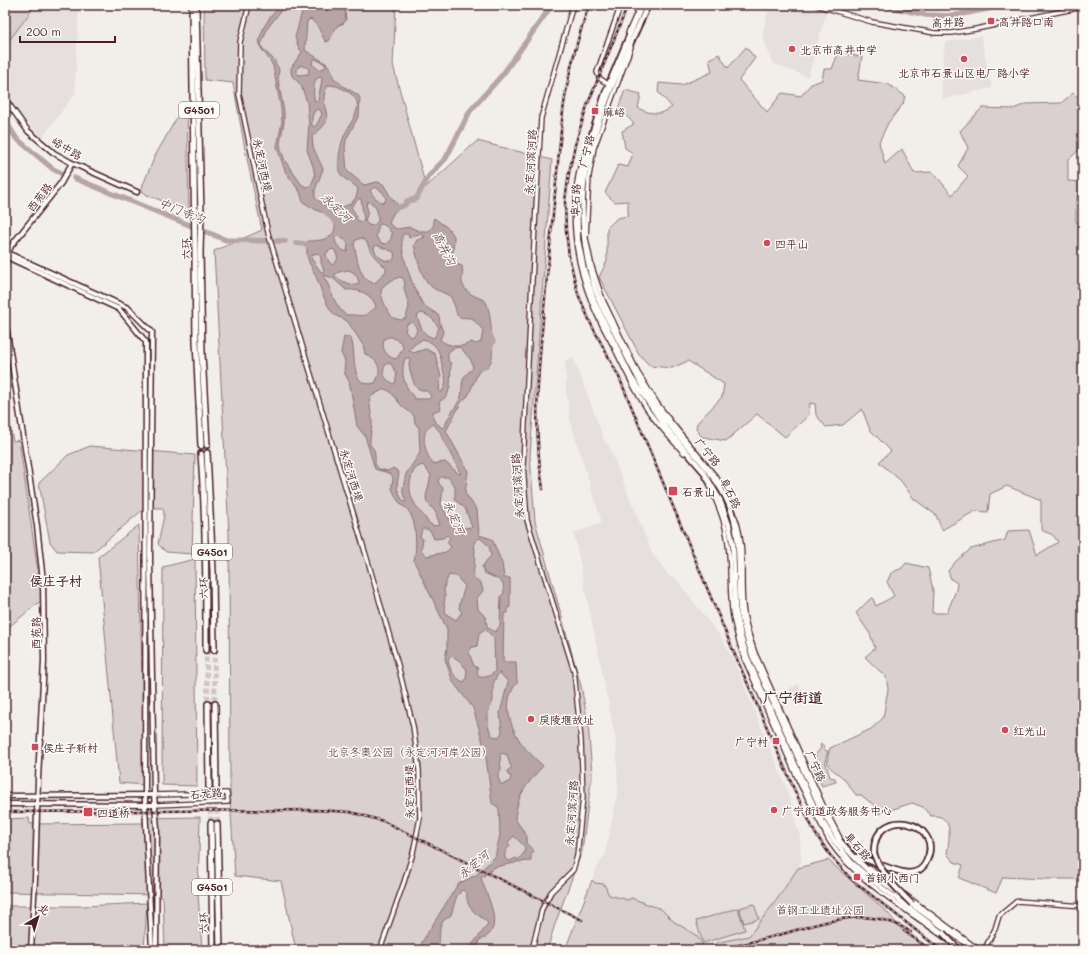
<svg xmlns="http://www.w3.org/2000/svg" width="1088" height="955" font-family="Mali,'LXGW WenKai TC',sans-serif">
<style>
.built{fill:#e5dfdd}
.green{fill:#d9d0cf;stroke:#92787d}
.water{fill:#b7a5a6;stroke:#8b6f75;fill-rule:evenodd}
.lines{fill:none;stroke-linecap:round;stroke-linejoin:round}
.river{stroke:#b7a5a6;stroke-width:5.5}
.motorway-tunnel{stroke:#d0c5c5;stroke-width:5;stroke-dasharray:5 2.5;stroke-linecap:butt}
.tertiary-casing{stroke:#4a1f2b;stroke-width:6}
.secondary-casing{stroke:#4a1f2b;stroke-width:7}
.trunk-casing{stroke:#4a1f2b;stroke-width:8}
.motorway-casing{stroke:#4a1f2b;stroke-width:8}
.tertiary{stroke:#fdfcf7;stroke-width:3.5}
.secondary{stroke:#fdfcf7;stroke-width:4}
.trunk{stroke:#fdfcf7;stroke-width:4.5}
.motorway{stroke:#fdfcf7;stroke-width:5}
.rail-casing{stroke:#4a1f2b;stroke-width:2.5}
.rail{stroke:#fdfcf7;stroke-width:1;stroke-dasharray:3;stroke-linecap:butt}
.trunk-bridge-casing{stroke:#4a1f2b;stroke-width:8;stroke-linecap:butt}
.trunk-bridge{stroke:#fdfcf7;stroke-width:4.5}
.poi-dot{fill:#d1495b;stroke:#fdfcf7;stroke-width:1.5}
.labels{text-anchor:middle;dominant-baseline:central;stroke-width:3;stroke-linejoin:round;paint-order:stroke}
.shield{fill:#fdfcf7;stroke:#806168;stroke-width:1}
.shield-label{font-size:10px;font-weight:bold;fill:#4a1f2b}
.poi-label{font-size:11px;fill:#4a1f2b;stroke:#fdfcf7;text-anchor:start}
.street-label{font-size:11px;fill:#4a1f2b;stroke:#fdfcf7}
.park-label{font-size:11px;fill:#6e4b54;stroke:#fdfcf7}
.water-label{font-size:12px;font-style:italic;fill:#704e56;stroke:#fdfcf7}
.quarter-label{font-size:13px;font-weight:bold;fill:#4a1f2b;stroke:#fdfcf7}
.district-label{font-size:15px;font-weight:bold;fill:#4a1f2b;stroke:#fdfcf7}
</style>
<rect width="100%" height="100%" fill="#f2efeb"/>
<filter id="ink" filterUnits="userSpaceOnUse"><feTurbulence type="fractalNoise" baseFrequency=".025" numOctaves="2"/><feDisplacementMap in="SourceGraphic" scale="8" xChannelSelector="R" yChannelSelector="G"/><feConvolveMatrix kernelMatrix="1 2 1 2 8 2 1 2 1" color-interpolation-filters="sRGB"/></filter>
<g filter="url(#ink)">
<g class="built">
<path d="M5 5H79L75 85 76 92 42 138 23 118 5 90Z"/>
<path d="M770 5H810L827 10 808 77 772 63 762 34Z"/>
<path d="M981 36 992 88 943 99 941 76 945 42Z"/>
<path d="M573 358 590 401 605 443 608 444 653 555 671 578 674 576 723 640 734 661 786 787 800 836 801 862 795 875 749 936 719 942 706 950 697 936 673 921 661 909 609 895 604 884 595 883 592 880 595 871 605 855 618 789 616 742 574 533 602 523 570 421 566 389 565 360Z"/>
<path d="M798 684 810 703 787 699 790 688Z"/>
</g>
<g class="green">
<path d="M5 5H33L30 9 32 10 5 46Z"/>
<path d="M204 5H396L393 65 426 187 477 141 552 160 530 456 535 521 581 686 588 723 592 774 582 851 555 924 547 950H296L281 881 235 876 230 799 229 533 214 251 262 230 245 149 233 83 205 80Z"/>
<path d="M746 47 755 58 739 80 767 112 782 93 801 96 811 84 822 80 824 69H832L838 53 862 57 858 80 888 84 905 96 903 104 888 123 879 142 885 164 902 149 914 173 933 172 952 195 968 176 958 166 968 148 960 131 982 108 1013 109 1026 104 1061 103 1073 93 1083 102V143L1081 148 1068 160V181L1081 182 1076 201V222L1083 223V879H1045L1003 877 996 893 959 878 963 865 954 862 947 854C949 839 955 814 931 816L923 807 912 803 878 814 879 809 861 795H856C852 790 848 784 844 779 831 766 823 770 830 748L871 729 883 718 888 689 886 677 865 657 875 648 870 634 856 613 872 597 876 606 894 596 887 582 891 573 902 568 906 563 928 568 933 590 932 613H947L956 590 957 583 951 579 948 571 956 561 971 549 1005 540 1008 531 1029 530 1037 555 1058 542 1053 535 1041 530V500L1007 486 990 494 988 512 975 511 942 530 936 515 914 499 901 481 879 462 891 451 870 430 862 409 843 425 826 427 816 415 815 404 810 403 809 415 785 437 757 414 726 441 702 437 696 429 697 423 722 397 724 384 688 361 672 368 650 366 639 354 599 277 607 261V228L617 218 628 216V201L615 202 605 193 618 165 628 167 633 153 625 148 622 131 634 124 623 112 618 109 625 90 641 94 638 108C650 114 661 116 672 107L658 92 659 83 682 85 712 72 709 59 719 54 728 68Z"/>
<path d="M187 106 189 211 147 195 142 191V187L155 156 180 112 183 107Z"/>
<path d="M5 398 13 441 19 440 42 600 5 630Z"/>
<path d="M90 446 195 455 192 554 166 552 158 544 164 515 163 508H145L93 552 57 551 50 542 39 483 68 455Z"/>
<path d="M139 525 144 785 119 783 98 557Z"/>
<path d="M195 559 197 786 162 785 163 567Z"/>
<path d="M822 744 825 750 828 751 825 761 830 777 835 778 836 782 822 786 813 766 816 754 821 748 820 745Z"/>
<path d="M200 817 198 894 202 950H165L163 898 154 895 5 892V819L29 818 30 824 143 823V818Z"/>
<path d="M828 860 888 913 900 928 928 950H565L592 880 595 883 604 884 609 895 628 900 631 898 661 909 673 921 697 936 706 950 719 942 749 936 778 898 798 868Z"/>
<path d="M147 903 144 950H5V906H83Z"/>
<path d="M754 904 759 919 744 923 739 908Z"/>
<path d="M738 908 745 930 703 943 696 921Z"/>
</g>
<path class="water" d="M281 5H285L267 29 261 45 263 49 275 61V63L279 69 278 79 284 112V122L280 143 281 150 285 161 302 185 307 187 311 185 315 176 313 166 307 150 309 125 307 102 301 85 292 76 291 72V68L302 52 299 48 295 38 301 15 304 9V5H307L312 10 315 8 316 5H344L346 19 344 23 337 26 329 41 327 42 325 41 318 27 311 19 307 21 305 50 327 64 332 71 333 77 343 86 358 95 360 98 359 115 346 140 345 147 347 171 364 185 377 182 383 184 391 197 399 206V209L394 212 389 222 391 226 397 229 410 227 419 231H429L434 225 433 219 434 218 449 229 454 236C454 248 451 253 456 264L462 266C464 273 460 279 463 285 468 296 478 296 485 301 491 306 493 349 492 357 492 361 489 364 487 368L480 370 478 373 468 396 462 401 446 431 468 471 465 493 477 510 479 535 492 539 502 563 504 578H510V607H508V613H504L503 662H516L517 683C503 699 508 721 518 738 524 749 535 758 543 766 527 784 517 794 515 819L527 836 526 843 534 851 531 855V861L516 862 515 863 495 867 481 878C486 895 508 932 479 940L477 950H469C474 940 483 933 488 923 477 913 466 910 467 894L463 890 460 891V893L457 895 451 915 443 921 440 927 439 945 440 950H419L422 942 458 884 476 875 495 857 500 835 499 808 492 803 485 750 478 725 473 708 453 682 445 659 447 648V629L414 561C417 548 417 521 408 510 407 508 404 507 403 506 399 503 396 498 394 493 393 491 392 490 392 488 391 482 396 478 390 474 385 471 379 471 375 469L365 436 357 426 351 391 349 381 344 372 345 361 341 353 344 337H350C358 349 347 390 375 383 383 369 379 361 365 354L363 345 348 322C344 318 339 318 335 315 324 305 320 283 313 270 311 266 309 263 308 259 306 252 307 247 308 241 319 241 336 240 335 224 335 221 333 217 331 215L318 211 303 202 300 192 285 171 277 147 282 122 281 108 273 66 269 59 261 48 259 40 264 27 270 17ZM315 59 324 63 326 67 319 70 312 64 313 60ZM300 65 308 68 309 71 308 74 299 75 296 72ZM320 77 322 79 318 101 315 102C313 95 313 86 316 79ZM328 85C334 85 340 87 345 90 370 103 351 119 344 136 340 147 337 162 340 173 343 180 354 183 358 189 356 212 328 211 315 198V190L323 169 313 147 312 136C317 132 323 128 326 122 329 115 323 105 324 97 324 93 326 89 328 85ZM318 109 320 110 322 114 317 124 314 127 312 126C312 119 311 112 318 109ZM374 187C380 189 385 193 386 200L383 203 375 198 370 191ZM360 198 361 199 364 220 360 222 356 219V215L351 207 355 202ZM368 201C377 205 378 212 378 221L373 226 368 225 365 221 368 211 366 205ZM379 224C386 224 388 228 392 234L391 239 386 244 381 243 376 237ZM403 234H408L409 238C415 235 419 232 425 237L417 240 414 245C418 259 420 278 433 288 438 291 445 293 450 296 451 297 452 300 453 302 460 317 451 317 472 318L483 330 481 342 476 344 471 342C462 349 448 346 440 340L443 332 440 324 439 316C435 312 428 309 424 305 415 295 397 246 403 234ZM338 236 345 240 348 244 347 252C341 250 334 244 335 237ZM361 238C369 241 368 248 372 254 376 259 381 263 386 268V271L375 283C359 282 357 256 354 244L356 240ZM376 245 394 252C398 269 375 259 374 248ZM332 249 335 250 338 259 333 265C329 263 326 257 326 253ZM317 253 321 257V263L324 270 323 272H321L311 258 312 255ZM348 270C355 272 357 276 359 282L357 285C348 284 342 282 334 275L339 272ZM324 275 333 278 346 290C358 289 372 293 376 307 362 320 363 314 346 315 333 306 332 288 323 276ZM399 277 403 278 405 283 404 288 409 306 406 318 401 320 393 318C388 312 377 293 383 287 386 282 393 280 399 277ZM421 313C430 315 434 320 439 328L434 338C422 335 421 327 417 316ZM411 322 415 325 417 330 414 336 410 337 405 331 407 324ZM388 337H392L401 342 403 348 398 357 395 359C386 356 381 349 384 339ZM423 339C437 343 440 352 442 365 444 376 449 381 442 392L439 390 441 377 435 354 426 349 413 353 409 350 415 344ZM460 347 471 360 473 368C469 372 464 375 463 380 461 387 463 393 460 399 455 409 447 417 445 427L442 428 433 419V412L441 409 439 402 447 396 450 387 451 363 448 361V352L454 348ZM405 358H410C410 361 409 363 409 365 409 368 414 385 416 387 421 392 428 388 431 397L429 399H415C404 385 400 375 405 358ZM390 363 397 373 395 384C386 381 380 374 386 364ZM384 389C393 390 397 402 403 407 407 410 411 413 414 416L415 423 419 428 420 453 406 474 403 488V494L406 500 405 502 403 501C395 487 397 487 399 472L393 468 388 471 379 469 375 464C375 456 376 450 370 445 369 435 373 428 372 419 371 411 369 406 370 397ZM433 424 441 433 442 438 461 474H459L445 462 433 464C425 454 418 430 433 424ZM423 465 431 475 426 497 427 503 435 511 440 525 433 526 429 523C418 508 406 498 411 478 413 471 415 467 423 465ZM441 477H448L455 487V500L465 508 472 527 455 529 441 505 443 488 439 484 438 480ZM422 529H427L431 532 434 539 443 538 447 535 450 538 447 542 451 547 446 552 427 556 421 550 423 539 420 537ZM480 538 489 546 491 556 487 560 482 567 484 573 498 579 503 583 504 593 501 596 500 626 495 632 487 627 486 618 478 609 477 598 483 591 481 583 473 578C474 566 476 554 474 542ZM449 575 456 576 465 586C463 594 460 600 459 609L462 612 456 620 446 614 444 604 445 597 444 588 445 584ZM485 629 494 638 495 671C491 676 486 678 479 677L477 673 478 668 474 666 469 653 471 648 477 646 479 633ZM452 656 460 661 467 670 466 679 464 682C454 678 450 670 448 660ZM500 673 508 682 500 713 502 732 499 737 492 736 488 726V713L493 701V684L498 674ZM502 753 507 755 510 765 512 767 507 771 508 775 511 776 510 781 502 785C498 779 496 776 501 770L500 755ZM514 836 525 847 524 853 518 860 516 858 510 861 506 860C503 853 506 850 510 846L508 842Z"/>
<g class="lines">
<g class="river">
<path d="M883 5 926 15 952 16 1007 5"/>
<path d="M5 120 16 138 53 169 61 173"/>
<path d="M74 178 226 240 285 241"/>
<path d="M323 209 338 224"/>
<path d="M393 209 405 205 407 201 416 199 429 176 446 158 470 111 503 74 552 5"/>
<path d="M296 243 313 245"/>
<path d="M488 351 493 342 489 332"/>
</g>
<g class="motorway-tunnel">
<path d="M206 650 208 704"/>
<path d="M214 650 215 704"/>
<path d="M209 787 211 823"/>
<path d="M216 787 217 824"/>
</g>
<g class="tertiary-casing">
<g id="tertiary">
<path d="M249 5 240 42 239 94 268 233 369 565 398 665 413 726 419 770 420 818 413 853 404 882 380 950"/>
<path d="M816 5 872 22 935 33H951L976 29 1083 7"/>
<path d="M628 33 638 10"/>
<path d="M631 47 594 148 589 176 586 238 592 267 603 300 638 373 657 403 671 422 716 477 722 486"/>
<path d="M608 84 599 78 597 72 619 10 616 5"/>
<path d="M581 163C569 210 574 259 592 303 598 318 606 333 614 347 624 368 634 389 647 409 658 425 671 439 684 453"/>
<path d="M710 486C715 499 722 513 725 527 732 554 729 582 732 610 734 626 739 642 744 658L801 786 812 806"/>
<path d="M735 517C746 546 740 576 743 605 744 622 750 638 755 653L823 805 840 838"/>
<path d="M154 795 227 793 228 802 155 805"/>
<path d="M817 817C822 825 825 834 830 842 856 881 911 912 948 940"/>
<path d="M869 868 893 886"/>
<path d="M904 894 979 950"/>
<path d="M532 950 542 909 551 892 573 870 577 856 583 797 581 740 574 671 527 520 523 465 532 280 541 118 573 5"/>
<path d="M984 950 995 929 999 916 1017 901 1083 906"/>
</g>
</g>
<g class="secondary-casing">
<g id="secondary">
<path d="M5 99 28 131 54 153 72 163 137 192"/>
<path d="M5 252 128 308 152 332 150 560 154 795 157 828 156 950"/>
<path d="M5 256 119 309 146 342 145 804 152 950"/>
<path d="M5 261 11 246 61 183 72 163"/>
<path d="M5 319 37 526 43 581 44 661 38 779 35 879 31 950"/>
<path d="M5 796 154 795"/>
<path d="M5 804 155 805"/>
</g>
</g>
<g class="trunk-casing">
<g id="trunk">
<path d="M642 5 606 91 583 162 577 205 578 240 584 270 595 303 631 377 666 428 703 471 720 500 729 525 733 544 735 608 741 637 747 657 816 811 833 839 851 862 868 877 945 935"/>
<path d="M648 5C625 56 599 109 587 164 578 208 583 258 599 300 605 314 613 328 619 341 630 362 640 384 653 403 674 436 707 461 725 496 744 533 737 568 740 607 742 624 747 639 752 655L820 807 839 840 856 859 871 873 904 898"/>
<path d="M856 857C862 858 868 860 873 862 884 866 897 872 908 873 916 873 923 869 926 862 947 821 872 803 874 854"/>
<path d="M910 903 975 950"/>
<path d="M951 939 965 950"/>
</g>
</g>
<g class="motorway-casing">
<g id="motorway">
<path d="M192 5 196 341 201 446"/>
<path d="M196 5 201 215 200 252 202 354 207 445"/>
<path d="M207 453 213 571 214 650"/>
<path d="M201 454C206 519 206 584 206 650"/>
<path d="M208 704 209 787"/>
<path d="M215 704 216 787"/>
<path d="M211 823 213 950"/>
<path d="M217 824 220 950"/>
</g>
</g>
<use href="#tertiary" class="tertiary"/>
<use href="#secondary" class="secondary"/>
<use href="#trunk" class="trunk"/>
<use href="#motorway" class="motorway"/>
<g class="rail-casing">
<g id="rail">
<path d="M628 5 587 106 575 145 569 173 565 201 566 231 569 256 578 294 591 324 619 377 735 655 794 789 815 833 830 855 851 879 941 950"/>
<path d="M543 489C532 426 539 362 545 298 551 239 556 179 562 120 566 80 576 43 589 5"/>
<path d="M5 812 317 810 350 812 383 821 582 920"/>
<path d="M904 931 931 950"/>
<path d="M717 950C741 945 763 939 786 933 829 921 870 905 911 932"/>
</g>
</g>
<use href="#rail" class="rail"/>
<g class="trunk-bridge-casing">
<g id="trunk-bridge">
<path d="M874 854C882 875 897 889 912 904"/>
<path d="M943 933 959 950"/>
</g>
</g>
<use href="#trunk-bridge" class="trunk-bridge"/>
</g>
</g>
<g class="poi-dot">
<rect x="987" y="17" width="8" height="8" rx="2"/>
<circle cx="792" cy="49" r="4"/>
<circle cx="964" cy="59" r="4"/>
<rect x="591" y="107" width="8" height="8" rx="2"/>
<circle cx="767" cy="243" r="4"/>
<rect x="668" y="486" width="10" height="10" rx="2"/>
<circle cx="531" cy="719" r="4"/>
<circle cx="1005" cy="730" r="4"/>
<rect x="772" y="737" width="8" height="8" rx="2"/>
<rect x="31" y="743" width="8" height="8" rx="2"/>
<circle cx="774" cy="810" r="4"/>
<rect x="83" y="807" width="10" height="10" rx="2"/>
<rect x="853" y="873" width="8" height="8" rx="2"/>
</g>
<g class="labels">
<g class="shield">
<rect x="179" y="102" width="40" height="16" rx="3"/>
<rect x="192" y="544" width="40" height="16" rx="3"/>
<rect x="192" y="879" width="40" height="16" rx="3"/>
</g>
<g class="shield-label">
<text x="199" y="110">G4501</text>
<text x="212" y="552">G4501</text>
<text x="212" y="887">G4501</text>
</g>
<g class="poi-label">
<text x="999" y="21">高井路口南</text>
<text x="800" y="49">北京市高井中学</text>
<text x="964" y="72" text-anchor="middle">北京市石景山区电厂路小学</text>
<text x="603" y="111">麻峪</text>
<text x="775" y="243">四平山</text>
<text x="682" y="491">石景山</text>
<text x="539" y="719">戾陵堰故址</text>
<text x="1013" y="730">红光山</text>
<text x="768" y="741" text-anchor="end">广宁村</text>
<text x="43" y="747">侯庄子新村</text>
<text x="782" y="810">广宁街道政务服务中心</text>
<text x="97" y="812">四道桥</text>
<text x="865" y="877">首钢小西门</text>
</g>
<g class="street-label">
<text transform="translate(948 22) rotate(-3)">高井路</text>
<text transform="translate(67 148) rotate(31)">峪中路</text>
<text transform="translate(586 151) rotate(-76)">广宁路</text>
<text transform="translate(530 162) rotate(-87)">永定河滨河路</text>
<text transform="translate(263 165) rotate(78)">永定河西堤</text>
<text transform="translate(39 197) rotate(-52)">西苑路</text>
<text transform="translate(575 200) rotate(-88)">阜石路</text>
<text transform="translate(185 249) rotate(-90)">六环</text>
<text transform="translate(708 452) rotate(50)">广宁路</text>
<text transform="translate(352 475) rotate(73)">永定河西堤</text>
<text transform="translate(517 486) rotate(-94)">永定河滨河路</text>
<text transform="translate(731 493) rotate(64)">阜石路</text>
<text transform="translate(203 588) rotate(-91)">六环</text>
<text transform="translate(35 633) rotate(-90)">西苑路</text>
<text transform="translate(816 766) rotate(66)">广宁路</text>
<text transform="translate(409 792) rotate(-91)">永定河西堤</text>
<text transform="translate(206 793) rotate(-5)">石龙路</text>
<text transform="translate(571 813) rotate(-86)">永定河滨河路</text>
<text transform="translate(858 846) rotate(49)">阜石路</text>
<text transform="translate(203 923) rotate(-91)">六环</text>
</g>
<g class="park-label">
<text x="410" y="751">北京冬奥公园（永定河河岸公园）</text>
<text x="820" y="909">首钢工业遗址公园</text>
</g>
<g class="water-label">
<text transform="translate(337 207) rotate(44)">永定河</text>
<text transform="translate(182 210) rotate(22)">中门寺沟</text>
<text transform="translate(445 248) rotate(63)">高井沟</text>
<text transform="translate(455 517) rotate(66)">永定河</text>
<text transform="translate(473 864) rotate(-39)">永定河</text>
</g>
<g class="quarter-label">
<text x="56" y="580">侯庄子村</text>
</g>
<g class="district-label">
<text x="793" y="697">广宁街道</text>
</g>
</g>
<rect width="1088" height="955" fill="none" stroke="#fdfcf7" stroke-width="20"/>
<rect x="10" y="10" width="1068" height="935" fill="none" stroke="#4a1f2b" stroke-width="1.5" filter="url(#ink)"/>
<g transform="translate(38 917) rotate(38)" stroke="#fdfcf7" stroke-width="3" paint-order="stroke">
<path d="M0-3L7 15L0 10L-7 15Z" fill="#4a1f2b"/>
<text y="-6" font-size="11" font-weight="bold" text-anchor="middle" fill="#4a1f2b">北</text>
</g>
<path d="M20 36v6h95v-6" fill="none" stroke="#4a1f2b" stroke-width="2"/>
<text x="26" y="36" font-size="12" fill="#4a1f2b" stroke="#fdfcf7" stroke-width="3" paint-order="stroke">200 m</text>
</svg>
